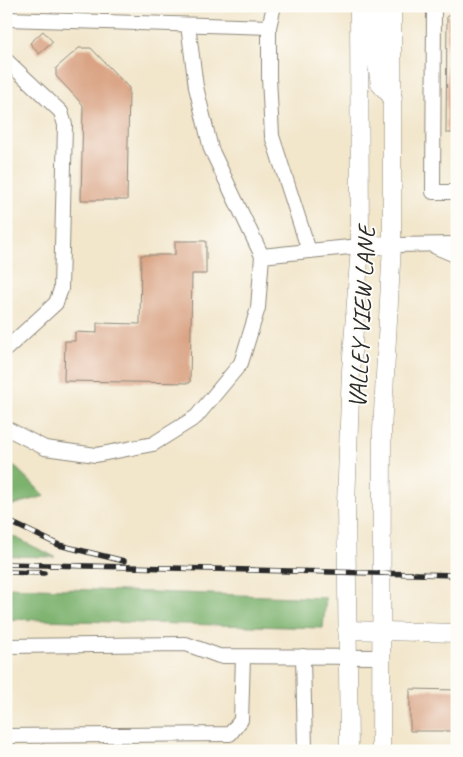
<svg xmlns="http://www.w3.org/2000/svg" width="463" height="757" font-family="Caveat,sans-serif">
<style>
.forest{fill:#7db26e;stroke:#546e4c}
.building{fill:#d9a282}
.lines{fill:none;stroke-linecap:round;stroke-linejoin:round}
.minor-casing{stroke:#8e887b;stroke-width:16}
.major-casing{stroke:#8e887b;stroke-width:19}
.minor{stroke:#fff;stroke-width:14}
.major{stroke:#fff;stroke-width:18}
.rail-casing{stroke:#2b2b2b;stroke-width:5.5}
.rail{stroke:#fdfcf7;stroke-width:4;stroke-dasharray:11;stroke-linecap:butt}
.labels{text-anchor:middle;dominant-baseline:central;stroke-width:4;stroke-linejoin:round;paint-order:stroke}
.street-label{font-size:25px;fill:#2b2b2b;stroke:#fdfcf7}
</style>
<rect width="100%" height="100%" fill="#fdfcf7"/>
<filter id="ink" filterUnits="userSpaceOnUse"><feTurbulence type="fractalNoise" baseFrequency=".02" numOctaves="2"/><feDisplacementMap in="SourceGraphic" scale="10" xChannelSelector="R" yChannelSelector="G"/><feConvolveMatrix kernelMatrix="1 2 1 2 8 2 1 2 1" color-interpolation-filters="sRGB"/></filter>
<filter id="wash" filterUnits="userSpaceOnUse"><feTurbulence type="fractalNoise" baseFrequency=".0096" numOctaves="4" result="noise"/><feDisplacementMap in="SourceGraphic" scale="20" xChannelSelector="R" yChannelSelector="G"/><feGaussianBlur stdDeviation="1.12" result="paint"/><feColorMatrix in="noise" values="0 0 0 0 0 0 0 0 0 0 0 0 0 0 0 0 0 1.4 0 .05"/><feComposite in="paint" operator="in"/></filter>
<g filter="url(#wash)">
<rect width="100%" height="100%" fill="#f2e6cb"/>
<g class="forest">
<path d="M6 458 7 459 45 496 6 507Z"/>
<path d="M6 533 55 557 6 556Z"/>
<path d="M6 587 326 598 323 628 6 619Z"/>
</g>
<g id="blocks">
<g class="building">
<path d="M447 16H457V133H446Z"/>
<path d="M43 31 53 42 39 54 30 43Z"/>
<path d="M79 48H91L129 88 127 200H81L83 105 56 76V68Z"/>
<path d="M175 241H206V274H192L190 383 64 381 65 341H75V332L97 333V323L140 324 141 255H175Z"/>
<path d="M410 689 457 690V731H410Z"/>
</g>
</g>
</g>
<g filter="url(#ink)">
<use href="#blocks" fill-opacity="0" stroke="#8e887b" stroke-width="1"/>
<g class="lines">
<g class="minor-casing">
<g id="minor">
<path d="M274 6 269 27V77L272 136 309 251 360 246"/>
<path d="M434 6 433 192H457"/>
<path d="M6 19 269 27"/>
<path d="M188 25 196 87 211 149 262 256"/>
<path d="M6 60 61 112 65 125 61 289 56 303 6 349"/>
<path d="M392 245 457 244"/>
<path d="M436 247 457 256"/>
<path d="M6 428 45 448 96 455 153 444 196 417 241 363 258 308 262 256 309 251"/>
<path d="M6 646 186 644 219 656 381 657"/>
<path d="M303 656 305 751"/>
<path d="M6 736 230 734 241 720 243 657"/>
</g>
</g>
<g class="major-casing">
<g id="major">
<path d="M375 6 377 65 380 84 393 98"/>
<path d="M360 246 392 245"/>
<path d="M347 630 457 633"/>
<path d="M349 751 346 504 351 371 360 246 359 6"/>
<path d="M381 751 382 431 392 245V6"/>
</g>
</g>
<use href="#minor" class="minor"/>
<use href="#major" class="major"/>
<g class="rail-casing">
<g id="rail">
<path d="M6 520 59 545 124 561"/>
<path d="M6 564 457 575"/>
<path d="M6 572 44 573"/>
</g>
</g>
<use href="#rail" class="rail"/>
</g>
</g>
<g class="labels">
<g class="street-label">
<text transform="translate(362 317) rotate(-87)">VALLEY VIEW LANE</text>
</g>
</g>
<rect width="463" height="757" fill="none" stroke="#fdfcf7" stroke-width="25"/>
</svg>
